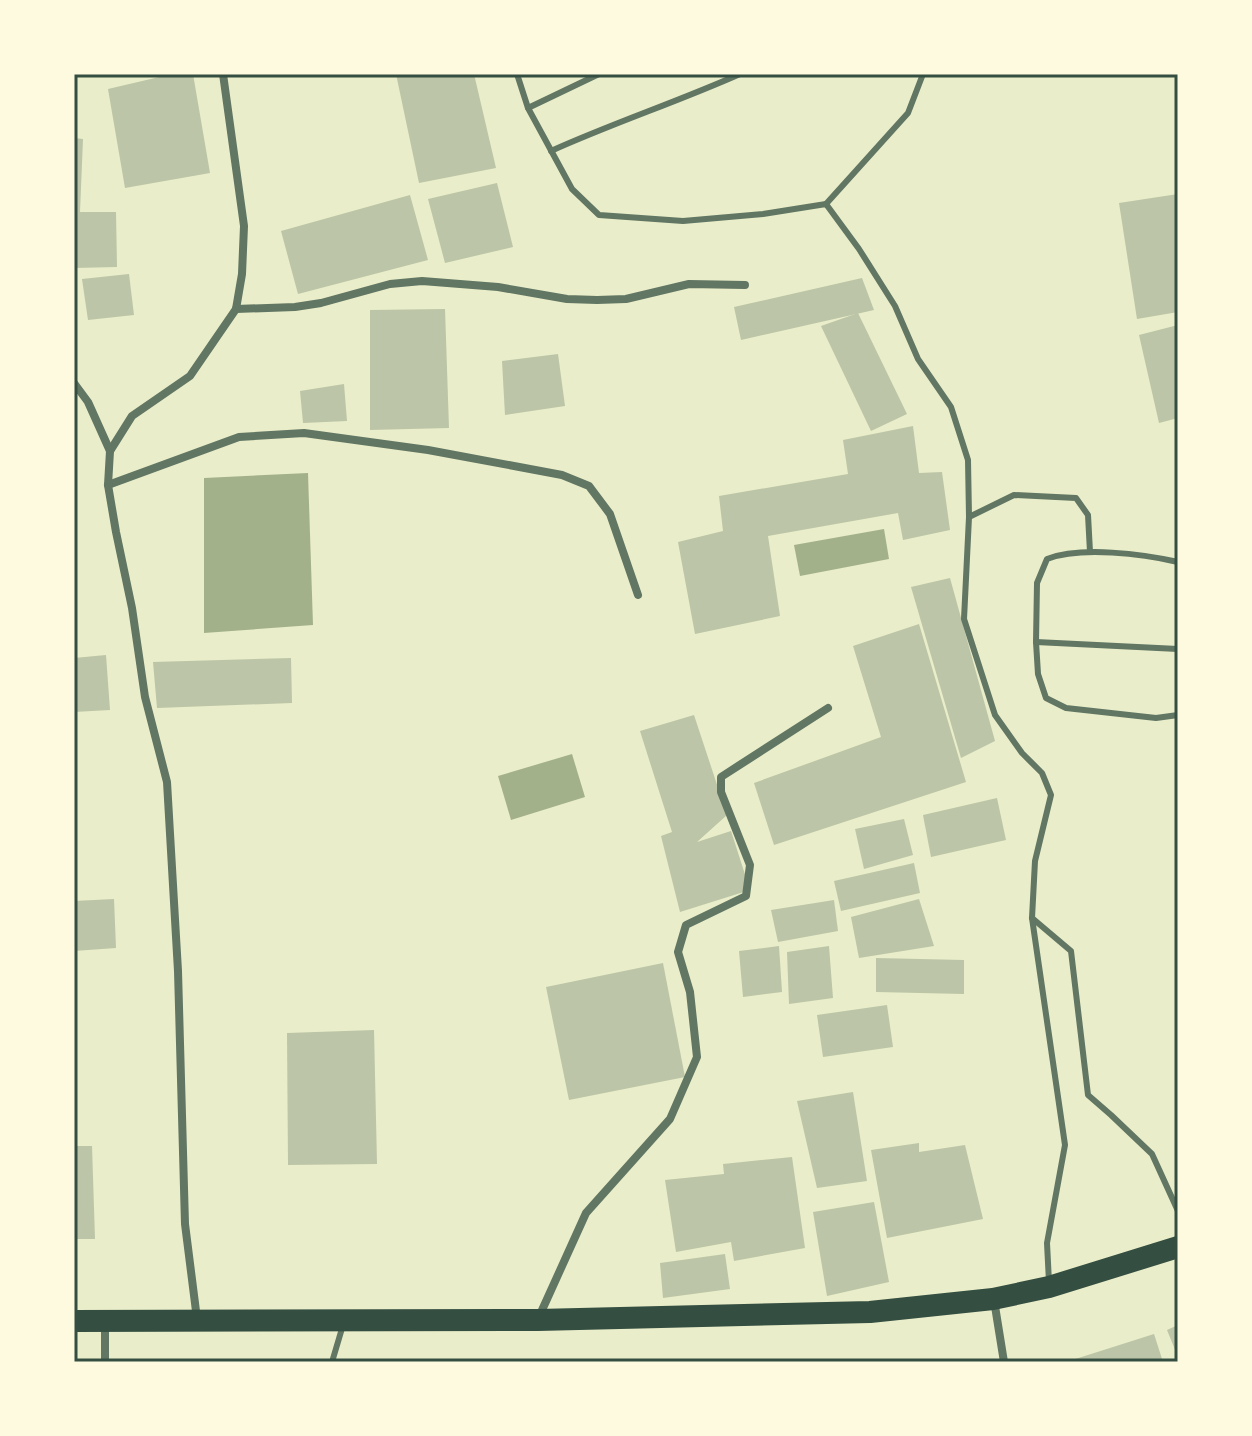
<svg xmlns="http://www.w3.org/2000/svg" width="1252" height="1436" font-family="Inter,sans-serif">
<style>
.water{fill:#a3b18a}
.building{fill:#bcc5a7}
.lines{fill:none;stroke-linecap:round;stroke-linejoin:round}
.service{stroke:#617663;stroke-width:6}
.minor{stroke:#617663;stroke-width:8}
.trunk{stroke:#344e41;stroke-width:22}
.neatline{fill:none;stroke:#344e41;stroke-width:3}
</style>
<rect width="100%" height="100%" fill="#e9edc9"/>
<g class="water">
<path d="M308 473 313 625 204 633V478Z"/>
<path d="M884 529 889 559 800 576 794 545Z"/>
<path d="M572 754 585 797 511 820 498 776Z"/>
</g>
<g class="building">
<path d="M172 74H193L210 173 125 188 108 89Z"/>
<path d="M396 74H474L496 168 419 183Z"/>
<path d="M74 138 83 139 80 212H116L117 267 74 268Z"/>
<path d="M497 183 513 247 445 263 428 199Z"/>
<path d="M1178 194V312L1137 319 1119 203Z"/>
<path d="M410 195 428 260 298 294 281 231Z"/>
<path d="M129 274 134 315 88 320 82 279Z"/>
<path d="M862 278 874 310 741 340 734 307Z"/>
<path d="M445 309 449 428 370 430V310Z"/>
<path d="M858 313 907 414 871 431 821 326Z"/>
<path d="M1178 325V418L1159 423 1139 335Z"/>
<path d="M558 354 565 406 505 415 502 361Z"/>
<path d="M344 384 347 421 303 423 300 391Z"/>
<path d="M913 426 919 473 942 472 950 530 903 540 898 513 768 536 780 616 695 634 678 542 723 531 719 496 848 474 843 440Z"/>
<path d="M950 578 995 741 961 758 911 587Z"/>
<path d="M919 624 966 782 774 845 754 783 881 737 853 646Z"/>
<path d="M106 655 110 710 74 712V658Z"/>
<path d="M291 658 292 703 157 708 153 662Z"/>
<path d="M694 715 727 815 697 842 731 831 750 890 680 912 661 836 672 832 640 731Z"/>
<path d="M997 798 1006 840 931 857 923 815Z"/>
<path d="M904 819 913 855 864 869 855 829Z"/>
<path d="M914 863 920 893 841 911 834 881Z"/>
<path d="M114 899 116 948 74 951V901Z"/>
<path d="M919 899 934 946 859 958 851 917Z"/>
<path d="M834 900 838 931 778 942 771 910Z"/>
<path d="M779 946 782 992 743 997 739 951Z"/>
<path d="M829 946 833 998 789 1004 787 952Z"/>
<path d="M876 958 964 960V994L876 992Z"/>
<path d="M663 963 685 1077 569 1100 546 987Z"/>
<path d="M887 1005 893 1047 823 1057 817 1015Z"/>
<path d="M374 1030 377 1164 288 1165 287 1033Z"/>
<path d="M853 1092 867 1181 817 1188 797 1101Z"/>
<path d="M919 1143V1152L965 1145 983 1219 887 1238 871 1150Z"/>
<path d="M74 1146H92L95 1239H74Z"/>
<path d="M792 1157 805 1248 734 1261 731 1242 676 1252 665 1180 724 1174 723 1164Z"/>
<path d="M874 1202 889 1282 827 1296 813 1212Z"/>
<path d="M725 1254 730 1289 663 1298 660 1263Z"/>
<path d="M1178 1325V1357L1167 1330Z"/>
<path d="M1154 1334 1163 1362H1069V1361Z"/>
</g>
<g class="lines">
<g class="service">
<path d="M517 74 528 108 572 189 599 215 683 221 763 214 826 204 859 249 895 306 918 359 951 407 968 460 969 517"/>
<path d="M528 108 599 74"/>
<path d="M551 151C613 123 677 102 740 74"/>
<path d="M826 204 908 113 923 74"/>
<path d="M1178 562C1143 554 1081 546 1047 559L1037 583 1036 642 1038 674 1046 698 1066 708 1156 718 1178 715"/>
<path d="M1036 642 1178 649"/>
<path d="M1032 918 1071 951 1088 1095 1111 1115 1152 1154 1178 1211"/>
<path d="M1049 1282 1047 1243 1065 1145 1032 918 1035 861 1051 795 1042 773 1022 753 995 715 964 619 969 517 1014 495 1076 498 1088 515 1090 552"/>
<path d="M332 1362 343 1325"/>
</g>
<g class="minor">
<path d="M236 309 295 307 321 303 390 284 422 281 498 287 567 299 597 300 626 299 689 284 745 285"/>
<path d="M74 383 88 402 110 451"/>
<path d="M108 485 239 437 304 433 428 450 562 475 589 486 610 514 638 595"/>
<path d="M994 1300 1004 1362"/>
<path d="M197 1319 185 1224 178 971 167 782 145 697 132 608 116 532 108 485 110 451 132 416 190 376 236 309 242 274 244 226 223 74"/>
<path d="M538 1319 586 1213 670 1119 697 1057 690 992 678 952 686 925 746 896 750 865 721 792V777L828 708"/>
<path d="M105 1362V1322"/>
</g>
<path class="trunk" d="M74 1321 538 1320 870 1312 993 1299 1049 1287 1178 1247"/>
</g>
<rect width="1252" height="1436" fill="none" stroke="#fefae0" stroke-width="152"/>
<rect x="76" y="76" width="1100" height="1284" class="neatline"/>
</svg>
